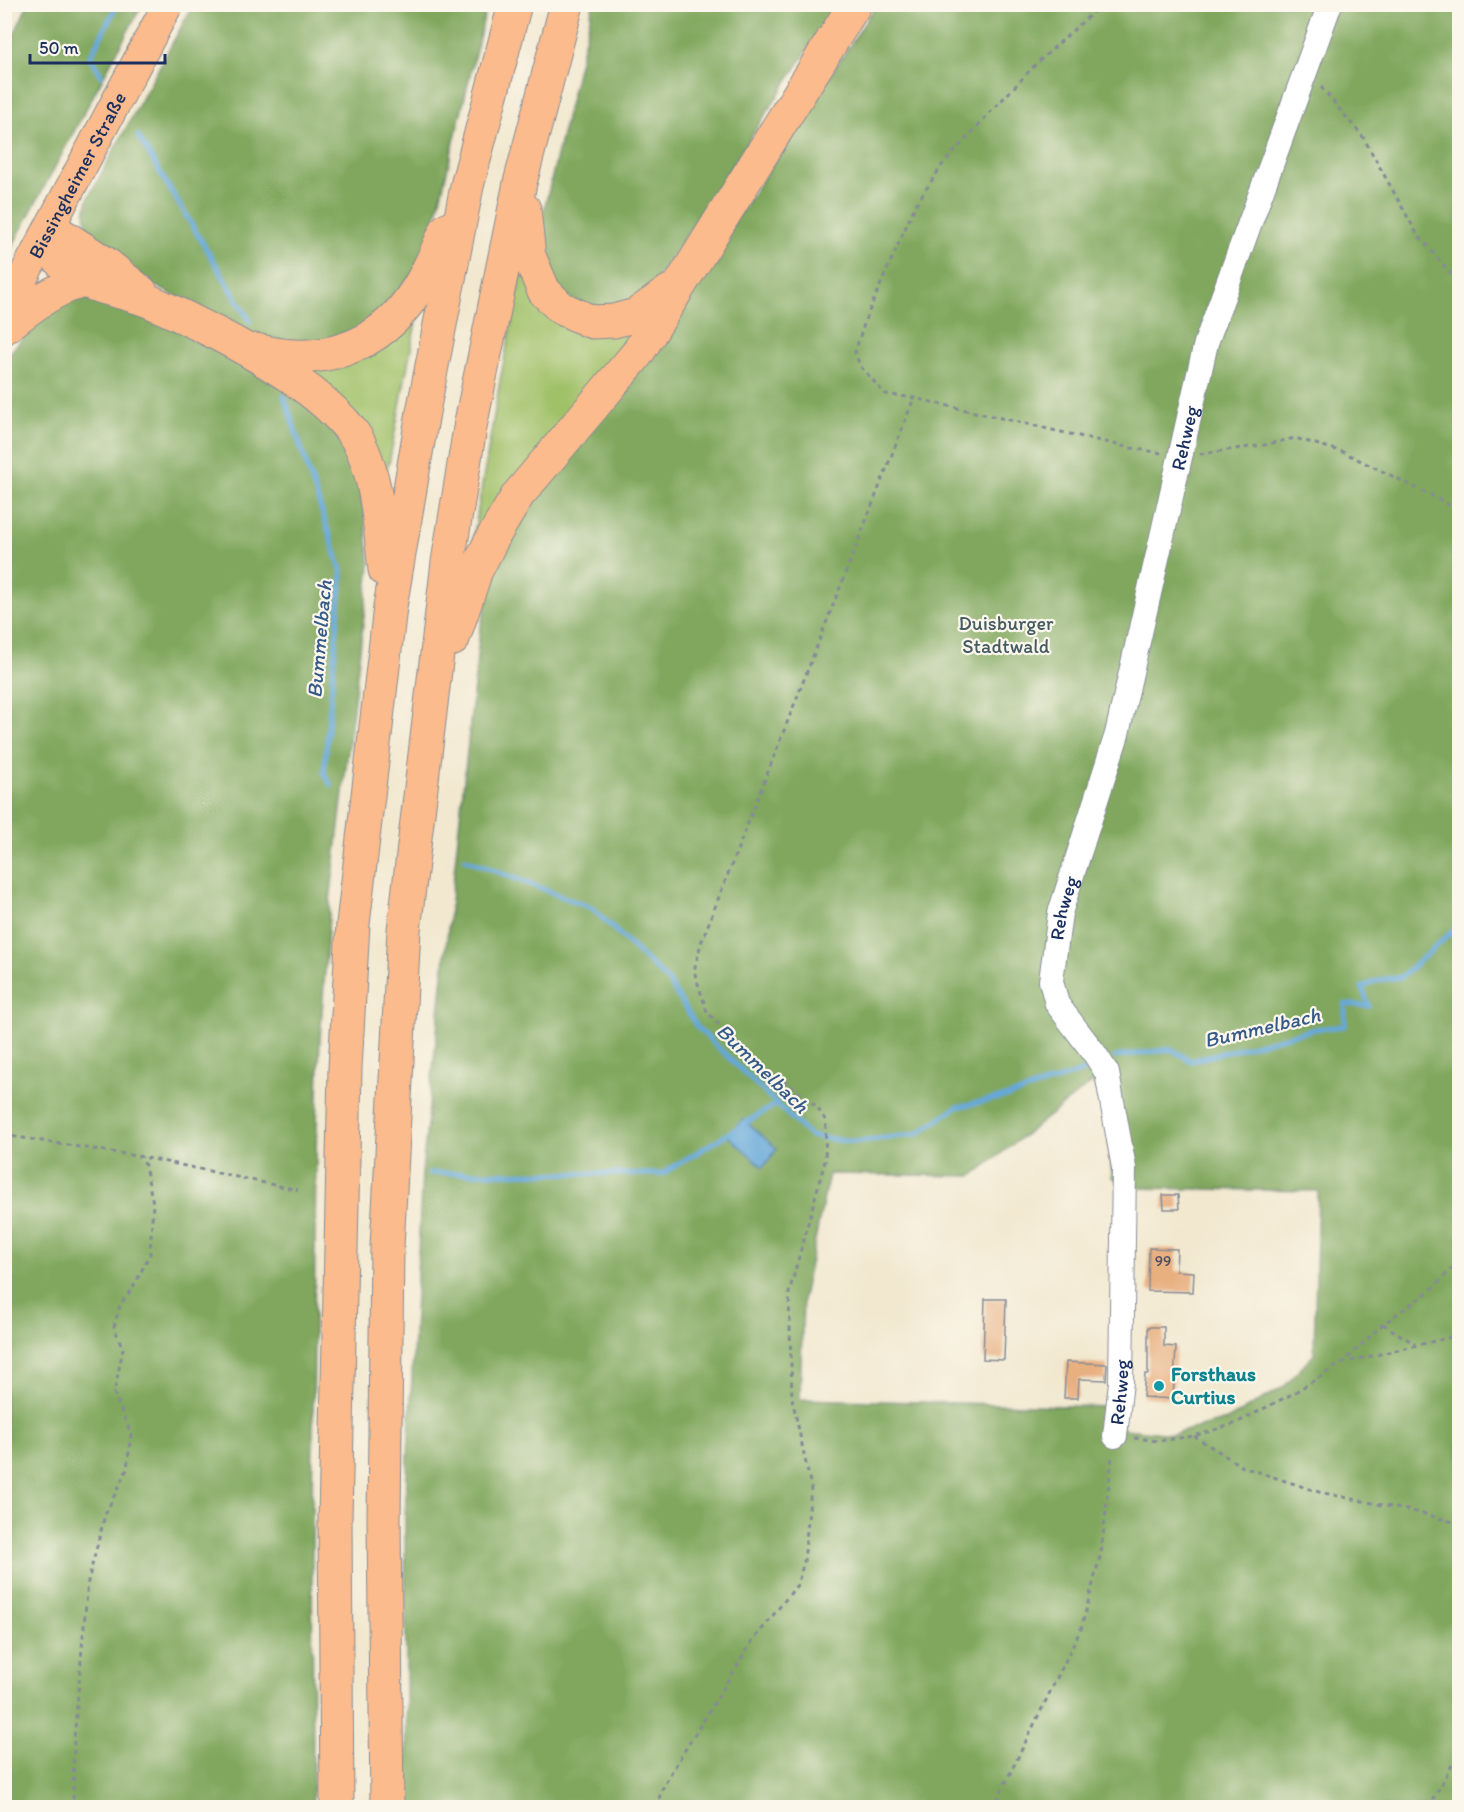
<svg xmlns="http://www.w3.org/2000/svg" width="1464" height="1812" font-family="Itim,sans-serif">
<style>
.green{fill:#a1c169;stroke:#5e7864;stroke-width:1.5}
.forest{fill:#80a75d;stroke:#4e6b5e;stroke-width:1.5;fill-rule:evenodd}
.water{fill:#65a8da;stroke:#406c9c;stroke-width:1.5}
.lines{fill:none;stroke-linecap:round;stroke-linejoin:round}
.stream{stroke:#65a8da;stroke-width:5}
.building{fill:#e8af7f}
.minor-casing{stroke:#868c96;stroke-width:26}
.major-casing{stroke:#868c96;stroke-width:32}
.highway-casing{stroke:#868c96;stroke-width:35}
.path{stroke:#868c96;stroke-width:3;stroke-dasharray:4.5 4.5;stroke-linecap:butt}
.minor{stroke:#fff;stroke-width:24}
.major{stroke:#fbbb8c;stroke-width:30}
.highway{stroke:#fbbb8c;stroke-width:33}
.rail{stroke:#1b2f5e;stroke-width:4.5}
.culture-dot{fill:#0f9aa8;stroke:#fbf7ec;stroke-width:2}
.labels{text-anchor:middle;dominant-baseline:central;stroke-width:4.5;stroke-linejoin:round;paint-order:stroke}
.number-label{font-size:16px;fill:#4e4f66}
.street-label{font-size:20px;fill:#1b2f5e;stroke:#fbf7ec}
.park-label{font-size:20px;fill:#435b61;stroke:#fbf7ec}
.culture-label{font-size:20px;font-weight:bold;fill:#0d838f;stroke:#fbf7ec;text-anchor:start}
.water-label{font-size:21px;font-style:italic;fill:#355989;stroke:#fbf7ec}
</style>
<rect width="100%" height="100%" fill="#fbf7ec"/>
<filter id="ink" filterUnits="userSpaceOnUse"><feTurbulence type="fractalNoise" baseFrequency=".0167" numOctaves="2"/><feDisplacementMap in="SourceGraphic" scale="12" xChannelSelector="R" yChannelSelector="G"/><feConvolveMatrix kernelMatrix="1 2 1 2 8 2 1 2 1" color-interpolation-filters="sRGB"/></filter>
<filter id="wash" filterUnits="userSpaceOnUse"><feTurbulence type="fractalNoise" baseFrequency=".008" numOctaves="4" result="noise"/><feDisplacementMap in="SourceGraphic" scale="24" xChannelSelector="R" yChannelSelector="G"/><feGaussianBlur stdDeviation="1.35" result="paint"/><feColorMatrix in="noise" values="0 0 0 0 0 0 0 0 0 0 0 0 0 0 0 0 0 1.4 0 .05"/><feComposite in="paint" operator="in"/></filter>
<g filter="url(#wash)">
<rect width="100%" height="100%" fill="#f2e8cf"/>
<g class="green">
<path d="M521 276 641 323 471 550 500 381Z"/>
<path d="M413 317 416 322 389 463 387 468 384 469 299 365Z"/>
</g>
<g class="forest">
<path d="M28 4 142 5 5 260V54Z"/>
<path d="M193 5H487L426 258 360 337 275 348 136 276 97 239 87 227 85 213 88 198Z"/>
<path d="M593 5H837L681 244 647 292 634 303 594 312 554 286 540 254 544 210Z"/>
<path d="M876 5H1459V1807L407 1808 405 1518 422 1172 480 630 492 576 518 518 707 264ZM1093 1082 1107 1110 1112 1177 1131 1188 1318 1191 1314 1354 1284 1387 1227 1420 1173 1434 1123 1429 1110 1407 800 1399 803 1297 829 1174 972 1176Z"/>
<path d="M67 295 145 310 319 409 360 470 370 566 330 902 320 1040 316 1152 312 1518 313 1807H5L4 360 37 321Z"/>
</g>
<path class="water" d="M743 1119 777 1149 763 1167 728 1136Z"/>
<g class="lines">
<g class="stream">
<path d="M102 76 90 57 115 9 114 4"/>
<path d="M138 136 250 321"/>
<path d="M284 396 342 573 324 773 331 785"/>
<path d="M465 859 592 908 668 981 697 1027 810 1136 854 1142 917 1134 957 1107 1009 1096 1087 1070"/>
<path d="M1115 1057 1171 1049 1191 1061 1315 1029 1345 1026V1004L1369 1006 1362 987 1379 980 1401 977 1460 925"/>
<path d="M429 1173 662 1174 778 1103"/>
</g>
</g>
<g id="blocks">
<g class="building">
<path d="M1163 1195H1178L1179 1209H1164Z"/>
<path d="M1149 1248 1177 1249 1176 1271 1194 1272 1193 1292 1148 1291Z"/>
<path d="M985 1299H1006L1004 1360 983 1359Z"/>
<path d="M1148 1327H1164V1346L1176 1347 1173 1399 1143 1397 1145 1374H1148Z"/>
<path d="M1066 1362 1107 1364 1106 1380 1079 1379 1078 1398H1064Z"/>
</g>
</g>
</g>
<g filter="url(#ink)">
<use href="#blocks" fill-opacity="0" stroke="#868c96" stroke-width="1.5"/>
<g class="lines">
<g class="minor-casing">
<g id="minor">
<path id="s1" d="M1115 1436 1121 1382 1124 1168 1107 1073 1095 1054 1057 1004 1051 981 1060 913 1117 734 1206 343 1330 4"/>
</g>
</g>
<g class="major-casing">
<g id="major">
<path id="s2" d="M4 313 168 4"/>
</g>
</g>
<g class="highway-casing">
<g id="highway">
<path d="M524 209 529 256 544 291 561 308 592 322 614 321 636 315 670 291"/>
<path d="M51 228 105 263 141 292"/>
<path d="M44 242C56 256 69 274 87 282 109 291 134 293 156 304 215 331 315 381 353 433 377 466 380 530 385 570"/>
<path d="M4 328C30 308 53 288 85 281"/>
<path d="M256 350C321 367 379 349 416 291 429 272 437 249 447 229"/>
<path d="M453 639 476 571 493 537 518 495 637 354 855 4"/>
<path d="M337 1808 335 1519 345 1068 353 924 390 607 423 412 467 186 515 4"/>
<path d="M387 1808 384 1520 387 1247 404 930 448 562 471 422 520 183 567 4"/>
</g>
</g>
<g class="path">
<path d="M1102 4 1037 63 982 121 942 165 915 206 866 318 855 352 860 366 885 394 914 398 1131 448 1161 453"/>
<path d="M1321 87 1363 137 1416 232 1460 285"/>
<path d="M1200 454 1264 445 1295 438 1343 452 1439 499 1460 512"/>
<path d="M4 1135 143 1157 298 1190"/>
<path d="M1383 1324 1415 1344"/>
<path d="M1342 1363 1460 1335"/>
<path d="M1194 1436 1243 1467 1319 1492 1421 1513 1460 1524"/>
<path d="M1134 1438 1159 1441 1194 1436 1234 1424 1292 1394 1342 1363 1383 1324 1432 1289 1460 1260"/>
<path d="M71 1808 73 1801 74 1739 88 1581 105 1515 127 1469 131 1434 114 1393 123 1349 114 1327 120 1305 135 1284 150 1254 153 1203 143 1157"/>
<path d="M659 1808 660 1793 669 1776 724 1687 751 1643 797 1585 804 1562 811 1487 792 1398 789 1293 825 1161 826 1121 817 1107 793 1087 754 1062 707 1012 694 971 701 943 914 398"/>
<path d="M993 1808 1081 1629 1101 1553 1112 1455"/>
<path d="M1428 1808 1452 1765 1460 1757"/>
</g>
<use href="#minor" class="minor"/>
<use href="#major" class="major"/>
<use href="#highway" class="highway"/>
<path class="rail" d="M4 21 13 4"/>
</g>
</g>
<circle class="culture-dot" cx="1159" cy="1386" r="6"/>
<g class="labels">
<g class="number-label">
<text x="1163" y="1260">99</text>
</g>
<g class="street-label">
<text stroke="none"><textPath href="#s2" startOffset="156">Bissingheimer Straße</textPath></text>
<text stroke="none"><textPath href="#s1" startOffset="1034">Rehweg</textPath></text>
<text stroke="none"><textPath href="#s1" startOffset="548">Rehweg</textPath></text>
<text stroke="none"><textPath href="#s1" startOffset="44">Rehweg</textPath></text>
</g>
<g class="park-label">
<text x="1006" y="623">Duisburger<tspan x="1006" dy="23">Stadtwald</tspan></text>
</g>
<g class="culture-label">
<text x="1171" y="1374">Forsthaus<tspan x="1171" dy="23">Curtius</tspan></text>
</g>
<g class="water-label">
<text transform="translate(319 639) rotate(-85)">Bummelbach</text>
<text transform="translate(1262 1027) rotate(-13)">Bummelbach</text>
<text transform="translate(763 1068) rotate(44)">Bummelbach</text>
</g>
</g>
<rect width="1464" height="1812" fill="none" stroke="#fbf7ec" stroke-width="24"/>
<path d="M30 54v9h135v-9" fill="none" stroke="#1b2f5e" stroke-width="3"/>
<text x="39" y="54" font-size="18" fill="#1b2f5e" stroke="#fbf7ec" stroke-width="4.5" paint-order="stroke">50 m</text>
</svg>
